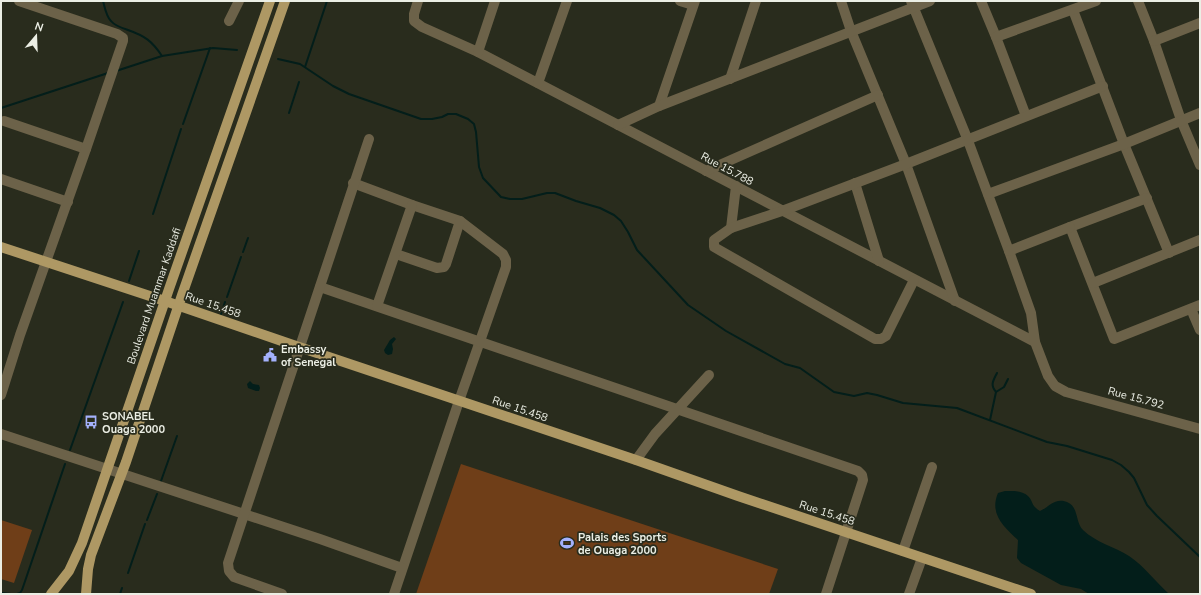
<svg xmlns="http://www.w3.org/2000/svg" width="1201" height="595" font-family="'Nunito Sans',sans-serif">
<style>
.green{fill:#6f3e18}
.water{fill:#031e1a}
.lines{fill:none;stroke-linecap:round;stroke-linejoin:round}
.stream{stroke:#031e1a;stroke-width:2}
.minor{stroke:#6c6249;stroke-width:10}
.major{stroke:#ae9864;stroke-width:10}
.labels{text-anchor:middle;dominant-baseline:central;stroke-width:3.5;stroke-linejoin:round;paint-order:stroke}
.street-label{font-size:11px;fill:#ebeee4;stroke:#292c1d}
.poi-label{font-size:11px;font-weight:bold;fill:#ebeee4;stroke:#292c1d;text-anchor:start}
</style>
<rect width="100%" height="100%" fill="#292c1d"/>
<g class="green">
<path d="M461 464 778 569 769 594H416Z"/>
<path d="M1 520 32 530 14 583 1 579Z"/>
</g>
<g class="water">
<path d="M394 337 396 339 392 344 393 349 392 354 388 355 385 353 384 350 390 340Z"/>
<path d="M250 381 253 384 259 385 260 388 259 391H256L248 388 247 384Z"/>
<path d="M1005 491C1012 491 1022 490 1028 496 1034 502 1030 505 1040 511 1049 507 1055 497 1067 502 1079 507 1075 522 1083 530 1095 542 1115 547 1129 556 1144 566 1155 581 1169 594H1089L1081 589 1061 585 1021 563 1017 558 1018 540C1004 527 989 514 998 493Z"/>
</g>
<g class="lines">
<g class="stream">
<path d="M103 1C105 8 106 16 111 21 115 26 122 28 128 30 145 36 152 41 162 56"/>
<path d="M278 59 300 64 333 86 349 94 421 119H432L442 117 448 114H456L468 119 474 124 476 132 479 167 483 178 501 197 510 199H522L547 193H555L576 201 600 208 614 215 621 221 628 232 637 250 688 305 726 331 785 364 800 368 834 392 854 396 867 393 877 395 903 403 957 408 1047 442 1067 446 1112 460 1121 465 1129 472 1134 478 1147 505 1157 516 1200 557"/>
<path d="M305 67 327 1"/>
<path d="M116 71 162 56 213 48 237 50"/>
<path d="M1 108 108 73"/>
<path d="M289 113 299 82"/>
<path d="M183 124 210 48"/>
<path d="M153 214 181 129"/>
<path d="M243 252 248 238"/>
<path d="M129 281 139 251"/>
<path d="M227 297 241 257"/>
<path d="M221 314 225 302"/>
<path d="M996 392 1004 387 1008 379"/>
<path d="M990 420 996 392C990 385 993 381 997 373"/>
<path d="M70 450 123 302"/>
<path d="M161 481 177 436"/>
<path d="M147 520 157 494"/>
<path d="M128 573 145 524"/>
<path d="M1 593 11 594"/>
<path d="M17 594 20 593 22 590 65 464"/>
<path d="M120 594 122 588"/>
</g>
<g class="minor">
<path d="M418 1 414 14V21L422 27 478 52 1035 342"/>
<path d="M680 1 693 5"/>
<path d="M841 1 851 31 906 164 955 301"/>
<path d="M911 1 967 138 1009 251 1031 313 1035 342 1048 376 1055 386 1066 392 1200 429"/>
<path d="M981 1 996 37 1026 116"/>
<path d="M1138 1 1154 41 1181 120 1200 165"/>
<path d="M1073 10 1124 144 1169 253"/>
<path d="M229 21 239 1"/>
<path d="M996 37 1096 1"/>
<path d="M1154 41 1200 23"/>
<path d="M478 52 495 1"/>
<path d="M730 79 756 1"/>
<path d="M538 83 567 1"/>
<path d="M659 106 695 1"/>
<path d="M4 121 86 149"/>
<path d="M618 125 659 106 930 1"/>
<path d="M706 171 878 95"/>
<path d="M1 179 68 202"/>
<path d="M353 183 412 205 460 221 503 254 506 260V267L459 401 394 594"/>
<path d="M855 183 879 261"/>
<path d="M988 194 1124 144 1200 113"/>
<path d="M1147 198 1070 227 1114 339 1200 305"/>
<path d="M731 228 736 186"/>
<path d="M1009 251 1070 227"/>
<path d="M396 254 437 268 444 267 446 264 460 221"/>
<path d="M914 280 886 336 881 339H875L714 247V240L731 228 782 211 906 164 1103 86"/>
<path d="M1093 283 1200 240"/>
<path d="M320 287 858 471 862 475 863 480 826 594"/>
<path d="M377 306 412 205"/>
<path d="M1191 309 1200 330"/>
<path d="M1 395 20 335 86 149 123 41V38L117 34 19 1"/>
<path d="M1 434 320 539 402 568"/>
<path d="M636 460 655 434 709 375"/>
<path d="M903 551 932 467"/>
<path d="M282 594 234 577 229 571 228 563 369 139"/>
<path d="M909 594 922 558"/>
</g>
<g class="major">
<path d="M1 247 165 301 299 347 636 460 738 496 1031 594"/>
<path d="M51 594 69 571 82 543 169 289 270 1"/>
<path d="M86 594 88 569 91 555 126 462 182 295 285 1"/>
</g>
</g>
<defs>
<g id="civic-bare" transform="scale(1.08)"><path d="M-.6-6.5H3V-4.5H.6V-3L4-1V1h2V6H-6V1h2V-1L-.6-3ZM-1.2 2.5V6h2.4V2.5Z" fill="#a4b1fc" stroke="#292c1d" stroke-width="2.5" paint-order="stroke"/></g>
<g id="bus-bare" transform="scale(1.08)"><path d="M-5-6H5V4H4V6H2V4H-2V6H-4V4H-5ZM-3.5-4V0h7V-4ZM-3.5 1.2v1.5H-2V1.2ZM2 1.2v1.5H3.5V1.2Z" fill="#a4b1fc" stroke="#292c1d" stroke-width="2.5" paint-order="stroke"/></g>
<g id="stadium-bare" transform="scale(1.08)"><path d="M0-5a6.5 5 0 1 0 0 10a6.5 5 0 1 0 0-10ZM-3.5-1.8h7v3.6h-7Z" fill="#a4b1fc" stroke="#292c1d" stroke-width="2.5" paint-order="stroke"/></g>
</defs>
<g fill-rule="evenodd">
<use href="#civic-bare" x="270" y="355"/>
<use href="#bus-bare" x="91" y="422"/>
<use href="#stadium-bare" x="567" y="543"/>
</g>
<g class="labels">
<g class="street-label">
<text transform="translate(727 169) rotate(28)">Rue 15.788</text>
<text transform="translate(154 296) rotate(-71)">Boulevard Muammar Kaddafi</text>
<text transform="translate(213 305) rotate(19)">Rue 15.458</text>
<text transform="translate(1136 398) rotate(15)">Rue 15.792</text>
<text transform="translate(520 409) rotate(19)">Rue 15.458</text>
<text transform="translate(827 513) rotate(18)">Rue 15.458</text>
</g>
<g class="poi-label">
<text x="281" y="349">Embassy<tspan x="281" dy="13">of Senegal</tspan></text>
<text x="102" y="416">SONABEL<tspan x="102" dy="13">Ouaga 2000</tspan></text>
<text x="578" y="537">Palais des Sports<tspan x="578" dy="13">de Ouaga 2000</tspan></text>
</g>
</g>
<rect width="1201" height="595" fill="none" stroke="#ebeee4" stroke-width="4"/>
<g transform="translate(36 36) rotate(19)" stroke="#292c1d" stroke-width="3" paint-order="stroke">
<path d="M0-3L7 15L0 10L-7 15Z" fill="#ebeee4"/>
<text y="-6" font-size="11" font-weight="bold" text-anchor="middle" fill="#ebeee4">N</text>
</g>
</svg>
